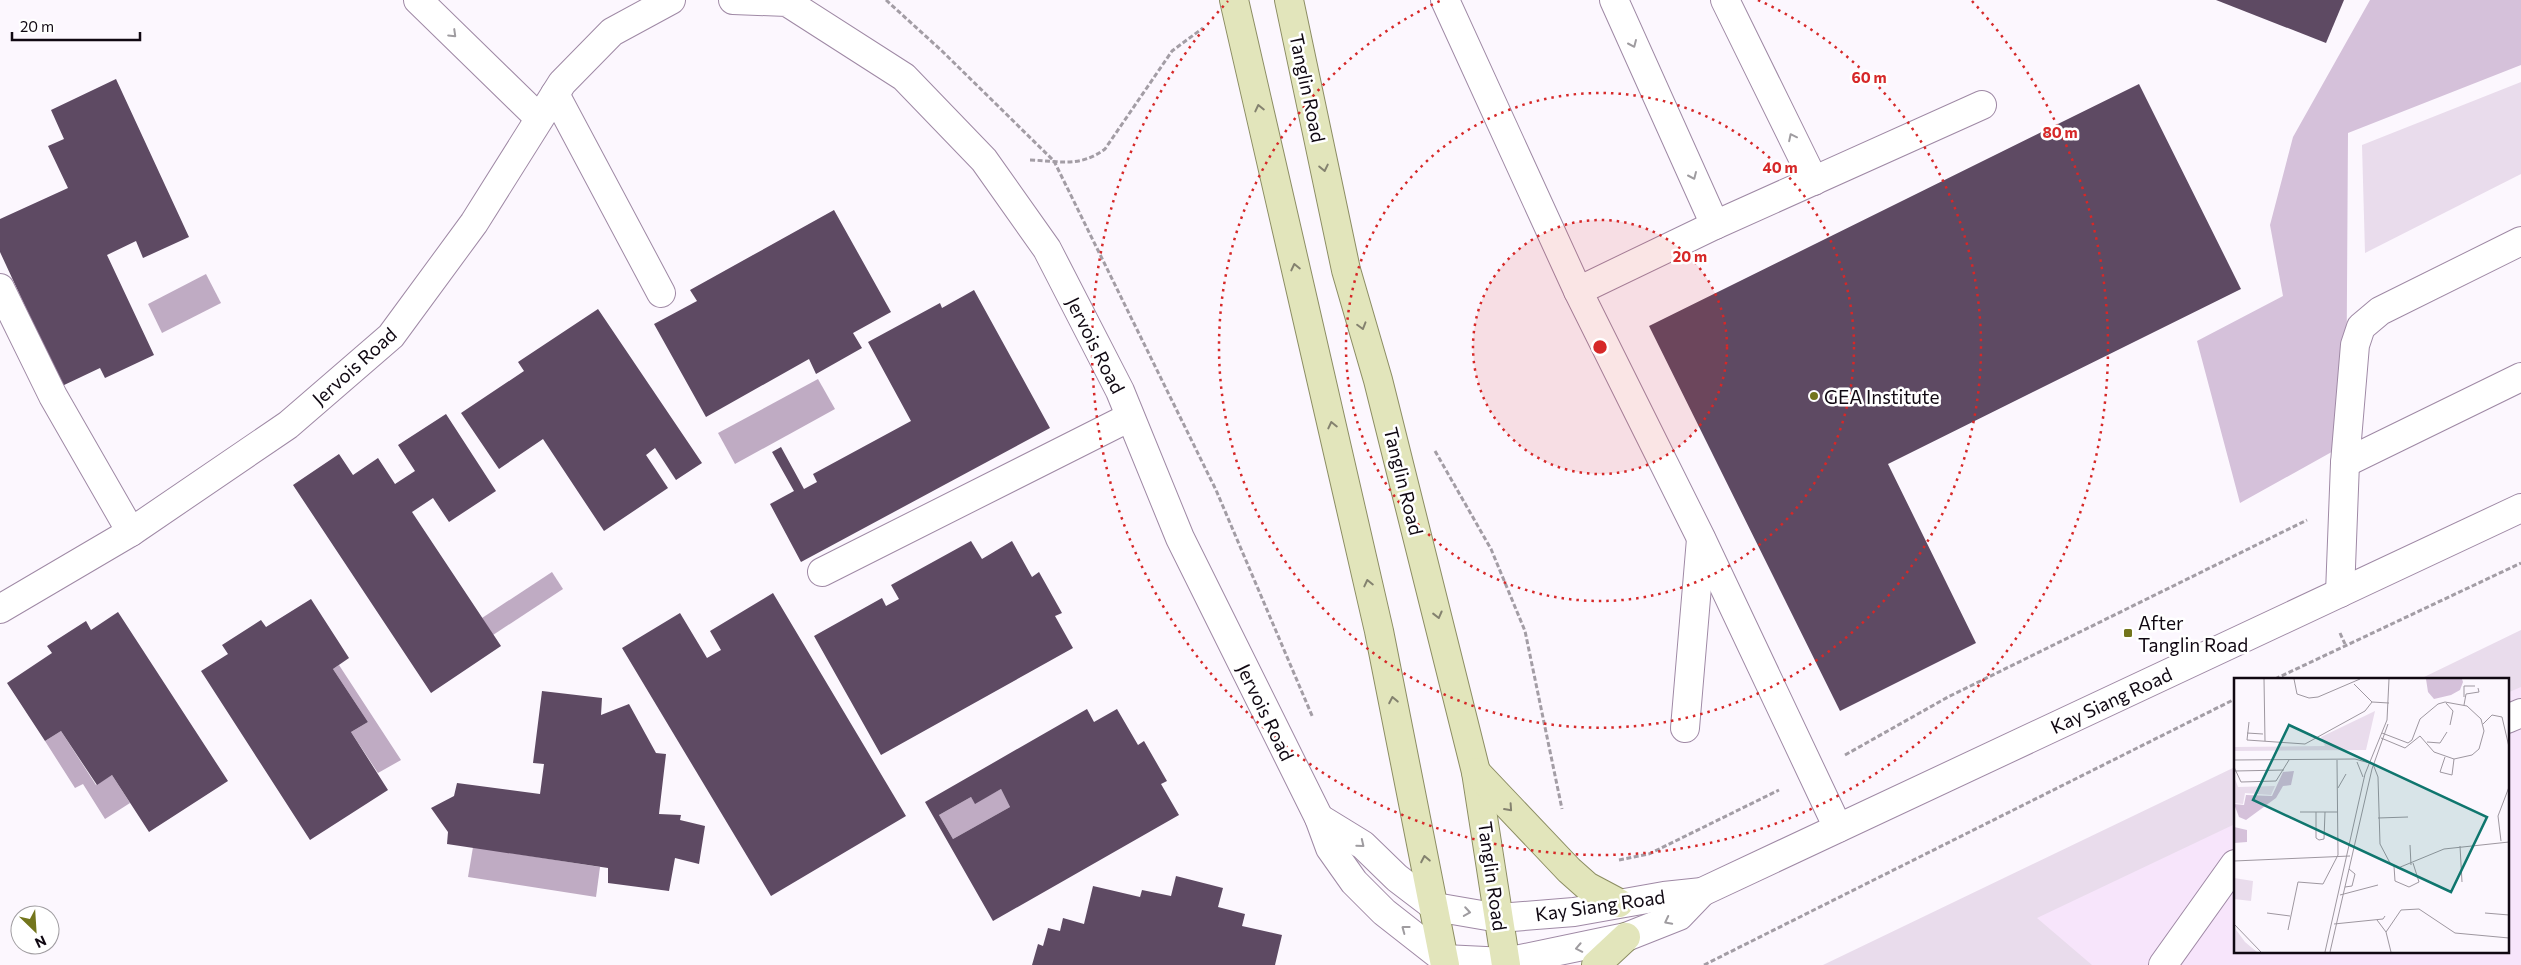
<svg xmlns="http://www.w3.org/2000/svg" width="2521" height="965" font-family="Commissioner,sans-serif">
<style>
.built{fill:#f7e5fb}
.green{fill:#e9dcec}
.forest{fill:#d5c1da}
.water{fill:#bfabc3}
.building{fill:#5e4a63;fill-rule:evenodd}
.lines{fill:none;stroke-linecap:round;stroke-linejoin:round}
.minor-casing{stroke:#9f89a5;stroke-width:30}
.major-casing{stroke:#8c8d63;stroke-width:30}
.path{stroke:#a39da5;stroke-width:3;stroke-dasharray:5 2.5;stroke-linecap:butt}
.minor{stroke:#fff;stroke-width:28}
.major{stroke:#e2e5bb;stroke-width:28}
.oneway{stroke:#9f9ca0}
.oneway2{stroke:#84826f}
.ring{fill:none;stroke:#d62828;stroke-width:2.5;stroke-dasharray:2.5 5}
.poi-dot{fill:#73751c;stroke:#fff;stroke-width:2}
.labels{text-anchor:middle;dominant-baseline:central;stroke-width:5;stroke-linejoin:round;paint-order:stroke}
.street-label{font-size:19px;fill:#100812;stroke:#fff}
.poi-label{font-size:19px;fill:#100812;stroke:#fff;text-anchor:start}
.inset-road{fill:none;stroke:#9e97a0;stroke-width:1}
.view{fill:#0f766e;fill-opacity:0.15;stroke:#0f766e;stroke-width:2.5}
.inset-edge{fill:none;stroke:#100812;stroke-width:2.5}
.centre{fill:#d62828;stroke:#fff;stroke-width:2.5}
.ring-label{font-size:15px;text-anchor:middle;font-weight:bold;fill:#d62828;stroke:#fff;stroke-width:5;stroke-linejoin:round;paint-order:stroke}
</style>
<rect width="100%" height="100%" fill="#fcf7fe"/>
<path class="built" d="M2521 668V965H1875L2235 799V951H2507V679Z"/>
<g class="green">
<path d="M2521 82V174L2365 253 2362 145Z"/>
<path d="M2521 630V687L2507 693V679H2420Z"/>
<path d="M2235 767V824L2037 918 2092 965H1823Z"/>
</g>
<path class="forest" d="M2370 0H2521V65L2348 133 2346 444 2240 503 2197 341 2283 296 2270 225 2293 137Z"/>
<g class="water">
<path d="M206 274 221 303 162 333 148 304Z"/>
<path d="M818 379 835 409 735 464 718 433Z"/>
<path d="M552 572 563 589 493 635 482 618Z"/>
<path d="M339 665 401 760 378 773 351 732 368 722 333 669Z"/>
<path d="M61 731 96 785 112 775 130 803 105 819 83 784 75 788 45 741Z"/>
<path d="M1001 789 1010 807 953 839 939 815 971 797 975 803Z"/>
<path d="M473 847 600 867 596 897 468 877Z"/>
</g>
<g class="building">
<path d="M2216 0H2344L2326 43Z"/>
<path d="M116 79 189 237 143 258 136 241 107 255 154 355 105 378 100 368 62 386 0 252V219L68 188 48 146 64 139 51 110Z"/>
<path d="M2139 84 2241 289 1888 464 1976 643 1840 711 1649 326Z"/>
<path d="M834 210 891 312 853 333 862 348 816 374 809 359 706 417 654 324 697 301 690 290Z"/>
<path d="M974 290 1050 428 801 562 770 504 794 491 772 452 781 447 804 489 817 482 813 474 911 421 868 342 940 303 942 308Z"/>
<path d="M598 309 702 463 676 480 655 448 646 455 668 488 604 531 543 439 499 469 461 413 524 371 518 362Z"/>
<path d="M446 414 496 491 449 522 433 498 412 512 501 646 431 693 293 485 339 454 353 475 378 458 395 484 415 471 398 445Z"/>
<path d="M971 541 982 559 1012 541 1032 577 1039 572 1062 613 1055 616 1073 648 881 755 814 636 882 598 886 606 899 599 891 585Z"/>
<path d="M773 593 906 816 771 896 622 648 680 613 707 658 721 650 710 631Z"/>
<path d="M311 599 349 658 333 669 368 722 351 732 388 790 310 840 201 671 228 654 222 645 261 620 266 627Z"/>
<path d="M118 612 228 781 149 832 112 775 97 785 61 731 45 741 7 683 52 653 47 646 86 621 91 630Z"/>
<path d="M542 691 602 698 601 715 629 704 656 753 666 754 659 814 681 815 680 820 705 826 699 864 675 858 669 891 608 883V868L447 844 448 832 431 808 454 796 457 783 540 794 544 764 533 763Z"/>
<path d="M1087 709 1094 722 1117 709 1138 745 1144 741 1167 781 1161 784 1179 815 993 921 925 802ZM1001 789 1010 807 953 839 939 815 971 797 975 804Z"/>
<path d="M1176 876 1223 888 1218 907 1245 914 1242 926 1282 935 1275 965H1032L1038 944 1043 946 1048 928 1060 931 1063 918 1084 924 1093 886 1140 897 1142 890 1171 896Z"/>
</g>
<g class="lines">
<g class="minor-casing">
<g id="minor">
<path d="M418 0 539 118"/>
<path d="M733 0 787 2 904 77 984 160 1047 249 1120 391 1180 538 1319 818 1330 848 1354 882 1384 912 1444 959 1506 962 1626 937 1679 916 1702 892"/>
<path d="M1445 0 1578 291 1701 538 1838 828"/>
<path d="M1614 0 1715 225"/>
<path d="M1725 0 1814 181"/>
<path d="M555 94 661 293"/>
<path d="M0 288 53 396 131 532"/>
<path d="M1578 291 1715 225 1982 105"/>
<path d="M2345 463 2521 377"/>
<path d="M822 572 1130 417"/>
<path d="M2340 593 2345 463 2355 345 2361 327 2380 311 2521 241"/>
<path d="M0 609 131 532 288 425 391 336 474 223 562 83 612 32 671 0"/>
<path d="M2507 719 2521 713"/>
<path d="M1685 728 1701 539"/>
<path d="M1319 818 1363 845 1397 878 1435 907 1499 918 1574 912 1664 896 1702 892 2521 508"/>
<path d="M2163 965 2235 864"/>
</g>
</g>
<g class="major-casing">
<g id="major">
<path d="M1234 0 1379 631 1445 965"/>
<path d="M1289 0 1346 270 1378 380 1476 772 1506 965"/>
<path d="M1476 772 1569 870 1587 886 1619 903"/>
<path d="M1596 965 1626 937"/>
</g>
</g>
<g class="path">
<path d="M886 0 942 51 1054 161 1216 490 1313 718"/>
<path d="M1030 160C1060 161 1079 168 1105 149L1172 51 1203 28"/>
<path d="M1435 451 1491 549 1525 631 1562 809"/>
<path d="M2340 633 2345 644"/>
<path d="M2275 679 2521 563"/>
<path d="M1845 755 1948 697 2307 520"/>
<path d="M1619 860 1649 854 1779 790"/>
<path d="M1704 965 2235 699"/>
</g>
<use href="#minor" class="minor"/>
<use href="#major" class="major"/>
</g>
<defs><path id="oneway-chevron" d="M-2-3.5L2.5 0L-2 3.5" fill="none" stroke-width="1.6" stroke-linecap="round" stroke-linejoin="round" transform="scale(1.25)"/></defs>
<g class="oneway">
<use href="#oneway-chevron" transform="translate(453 34) rotate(44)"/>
<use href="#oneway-chevron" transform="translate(1633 44) rotate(66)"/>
<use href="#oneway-chevron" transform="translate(1792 137) rotate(-116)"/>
<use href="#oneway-chevron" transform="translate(1693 176) rotate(66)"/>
<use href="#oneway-chevron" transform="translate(1361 844) rotate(39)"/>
<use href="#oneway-chevron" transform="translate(1467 912) rotate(9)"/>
<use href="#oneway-chevron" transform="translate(1668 921) rotate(153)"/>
<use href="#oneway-chevron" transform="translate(1405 929) rotate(-143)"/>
<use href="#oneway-chevron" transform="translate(1579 948) rotate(169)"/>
</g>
<g class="oneway2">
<use href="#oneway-chevron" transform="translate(1259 108) rotate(-103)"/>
<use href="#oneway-chevron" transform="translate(1324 168) rotate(78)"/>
<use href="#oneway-chevron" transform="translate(1295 267) rotate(-103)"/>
<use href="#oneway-chevron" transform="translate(1362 326) rotate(74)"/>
<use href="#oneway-chevron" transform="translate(1332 425) rotate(-103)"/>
<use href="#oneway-chevron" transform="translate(1368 583) rotate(-103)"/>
<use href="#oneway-chevron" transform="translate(1438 615) rotate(76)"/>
<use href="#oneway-chevron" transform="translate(1393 700) rotate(-101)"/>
<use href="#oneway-chevron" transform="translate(1509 808) rotate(48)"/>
<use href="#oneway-chevron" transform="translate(1425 859) rotate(-101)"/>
</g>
<circle cx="1600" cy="347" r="127" fill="#d62828" fill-opacity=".12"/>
<g class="ring">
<circle cx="1600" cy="347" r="127"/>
<circle cx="1600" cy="347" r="254"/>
<path d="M1758 0A381 381 0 1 1 1442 0"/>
<path d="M1972 1A508 508 0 1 1 1228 1"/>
</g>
<g class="poi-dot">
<circle cx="1814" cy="396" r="5"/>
<rect x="2123" y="628" width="10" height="10" rx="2.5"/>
</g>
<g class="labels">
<g class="street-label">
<text transform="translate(1308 88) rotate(78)">Tanglin Road</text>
<text transform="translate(1096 345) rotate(63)">Jervois Road</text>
<text transform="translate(354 366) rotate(-42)">Jervois Road</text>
<text transform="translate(1404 481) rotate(76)">Tanglin Road</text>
<text transform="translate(2111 700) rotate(-25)">Kay Siang Road</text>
<text transform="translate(1266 712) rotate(64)">Jervois Road</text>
<text transform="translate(1493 876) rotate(82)">Tanglin Road</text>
<text transform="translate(1600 905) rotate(-8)">Kay Siang Road</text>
</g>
<g class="poi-label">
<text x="1824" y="396">GEA Institute</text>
<text x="2138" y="622">After<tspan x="2138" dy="22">Tanglin Road</tspan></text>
</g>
</g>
<g transform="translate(2234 678)">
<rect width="275" height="275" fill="#fcf7fe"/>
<path d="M141 33 132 72 0 73V69L91 68 87 59ZM0 98 4 109 41 108 37 117 11 115 9 126 0 125ZM0 200 19 203 17 223 0 221ZM0 249 11 264 23 274H0Z" fill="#e9dcec"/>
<path d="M192 1H228L229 4 226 12 217 17 200 21 194 14ZM60 93 57 107 49 108 42 120 12 142 5 139 0 126 10 127 12 117 38 118 49 94ZM0 149 13 152V164L0 165Z" fill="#d5c1da"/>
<path class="inset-road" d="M30 1 31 63M60 1 63 16 75 20 84 19 126 1M120 6 138 24M230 19V8H241M138 24 155 25M212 25 219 33 216 47M230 27 232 16 245 14 244 10M15 44 13 62 71 66 131 33 138 24M249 46 258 37 268 39 275 69M13 55 29 56M147 60 171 70 186 58 200 74 220 81 238 77 245 71 250 53 247 41 233 28 211 24 204 26 186 41 178 62 174 65 148 55M193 64 206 65 213 54M211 79 206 94 218 97 220 81M0 82 121 81 139 86 144 99 146 166 156 185 164 190 210 171 275 164M123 84 129 99M0 89 7 104 42 103 55 82M1 93 50 92M104 110 112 96M66 134H104M82 134V160L85 162 90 161 91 134M144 140 174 139M267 163 264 138 275 109M176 167 177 187M226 168 228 204M0 183 116 178M160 188 161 203 175 209 185 204 179 185M111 209 118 208 121 196 115 191M106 217 144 207M33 235 56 238M251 235 275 237M143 242 152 254 157 274M0 246 27 274M100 246 149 241 151 238M54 252 64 204 89 206 104 177 103 82M152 254 167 232 185 231 221 255 275 260M91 274 131 96 153 42 155 1M96 274 138 91 154 46"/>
<path class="view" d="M55 47 253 139 217 214 19 122Z"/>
<rect width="275" height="275" class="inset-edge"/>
</g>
<circle cx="1600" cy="347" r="8" class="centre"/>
<g class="ring-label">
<text x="1869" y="83">60 m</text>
<text x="2060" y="138">80 m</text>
<text x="1780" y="173">40 m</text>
<text x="1690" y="262">20 m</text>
</g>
<g transform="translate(35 930) rotate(155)"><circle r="24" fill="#ffffff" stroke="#9f9ca0"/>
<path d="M0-4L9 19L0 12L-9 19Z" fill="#73751c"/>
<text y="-8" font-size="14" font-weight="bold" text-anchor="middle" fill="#100812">N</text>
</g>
<path d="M12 32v8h128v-8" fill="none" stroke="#100812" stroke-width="2.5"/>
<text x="20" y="32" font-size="15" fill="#100812" stroke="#ffffff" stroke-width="4" paint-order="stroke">20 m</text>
</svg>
